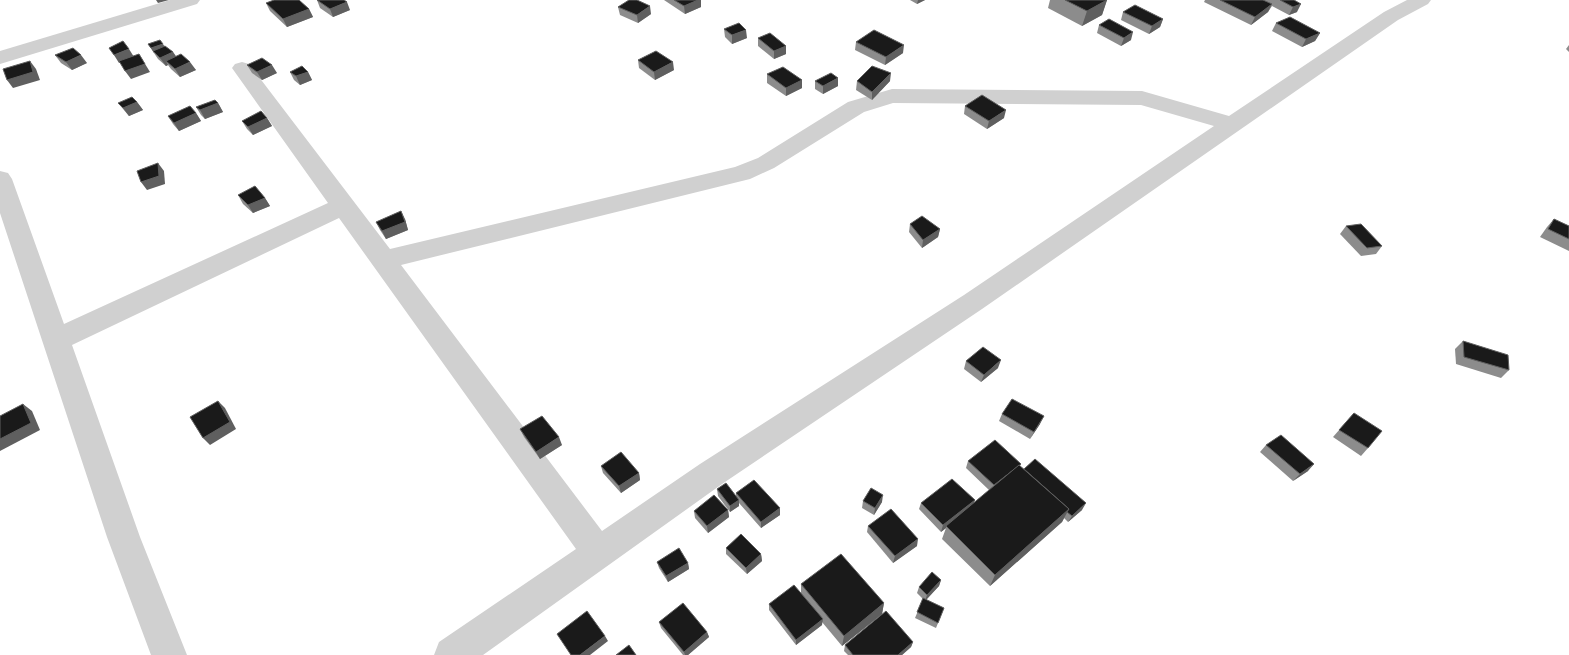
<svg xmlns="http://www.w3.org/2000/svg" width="1569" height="655" font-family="Jost,sans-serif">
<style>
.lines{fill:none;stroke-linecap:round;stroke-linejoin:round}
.minor{fill:#d0d0d0;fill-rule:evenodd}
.wall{fill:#8c8c8c}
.shaded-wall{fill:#5f5f5f}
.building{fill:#1a1a1a;stroke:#5f5f5f}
</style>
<rect width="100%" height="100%" fill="#fff"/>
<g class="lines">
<g class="minor">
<path d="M170 0H200L197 4 0 64V51Z"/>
<path d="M1407 0H1431L1428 4 1398 20 982 309 722 484 483 655H434L439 642 576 549 339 218 72 345 140 537 187 655H151L107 537 0 213V171L8 173 12 179 64 324 328 203 232 68 235 64 242 62 249 64 390 249 735 167 758 158 848 102 892 89 1142 91 1229 116 1384 12ZM893 103 1141 105 1214 126 964 295 700 464 602 531 401 265 750 179 774 168 864 112Z"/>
</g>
</g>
<g class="wall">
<path d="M317 0 350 10 333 17 320 8Z"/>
<path d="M664 0H701V7L685 14Z"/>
<path d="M910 0H925L917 4Z"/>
<path d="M1050 0H1107L1102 15 1082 26 1048 8Z"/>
<path d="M1205 0H1294L1297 12 1289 15 1272 6 1268 12 1251 25 1204 2Z"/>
<path d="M266 3 309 9 313 17 287 27 270 11Z"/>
<path d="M618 7 651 14 638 23 620 15Z"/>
<path d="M1123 12 1163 19 1160 27 1149 34 1121 20Z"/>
<path d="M1276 23 1320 33 1315 41 1302 47 1272 31Z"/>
<path d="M1099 25 1131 40 1121 46 1097 33Z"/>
<path d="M724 29 747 38 732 44 725 37Z"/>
<path d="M758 38 786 46V54L774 59 758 46Z"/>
<path d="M856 42 903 53 885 65 855 50Z"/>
<path d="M148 44 164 46 173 52 176 56 196 70 180 77 171 69 168 65 166 66 158 59Z"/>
<path d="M1569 45V52L1566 49Z"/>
<path d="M55 55 87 63 72 70 61 63Z"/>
<path d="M638 60 674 70 655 80 639 68Z"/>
<path d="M247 65 277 73 262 80 252 73Z"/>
<path d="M290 72H308L312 80 300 85 294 80Z"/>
<path d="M767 74 802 80V88L786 96 767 83Z"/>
<path d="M815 81 838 86 823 94 815 89Z"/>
<path d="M857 81H890L872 100 856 90Z"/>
<path d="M137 102 143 110 129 116 118 103Z"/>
<path d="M218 103 223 112 205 119 201 115 196 107Z"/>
<path d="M965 106 1004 118 987 129 964 114Z"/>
<path d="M196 113 201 121 179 131 173 124 168 116Z"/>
<path d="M267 118 272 126 253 135 247 129 242 121Z"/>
<path d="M238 195 265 198 270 206 253 213 243 204Z"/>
<path d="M405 219 408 230 386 239 380 230 376 222Z"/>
<path d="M1554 219 1569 226V251L1540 237 1547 227Z"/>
<path d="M910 224 940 229 938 237 922 248 909 232Z"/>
<path d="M1346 226 1382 246 1376 254 1361 256 1340 234Z"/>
<path d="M1463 341 1509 370 1501 378 1456 364 1455 349Z"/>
<path d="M966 361 998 368 981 382 964 369Z"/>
<path d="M1354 413 1368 448 1361 456 1333 437Z"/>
<path d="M1002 414 1040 424 1030 439 999 421Z"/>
<path d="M520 429 562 445 540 459 524 437Z"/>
<path d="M1266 445 1308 471 1293 481 1260 452Z"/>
<path d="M968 461 1021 464 1020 466 1024 469 1082 510 1068 522 1064 518 1062 522 990 586 942 539 946 528 941 532 919 509 921 503 975 500 973 504 989 490 966 468Z"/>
<path d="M601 466 639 473 640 480 621 493 603 473Z"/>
<path d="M717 489 736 496V493L780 508V515L761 528 739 503V506L730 512 718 496Z"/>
<path d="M863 501 882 502 874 515 862 508Z"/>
<path d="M728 510 729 517 708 533 695 518 694 511Z"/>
<path d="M868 526 917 546 893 563 867 532Z"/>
<path d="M726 548 761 554 762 561 747 574 726 554Z"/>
<path d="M657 562 688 563 689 569 668 582 659 568Z"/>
<path d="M941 580 939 586 926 600 944 608 936 628 915 618 923 599 917 593 919 587Z"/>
<path d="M801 584 884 603 882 614 842 646 822 622V625L796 645 769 610V604L801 593Z"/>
<path d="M659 622 707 632 709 637 688 655H683L661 628Z"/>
<path d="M913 642 911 647 902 655H848L844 651 845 645Z"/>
</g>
<g class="shaded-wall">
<path d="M156 0H169L158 3Z"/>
<path d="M698 0H701V7L685 14 684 6Z"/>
<path d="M918 0H925L917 4Z"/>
<path d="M1107 0 1102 15 1082 26 1087 11Z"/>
<path d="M347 2 350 10 333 17 330 9Z"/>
<path d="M1272 4 1268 12 1251 25 1255 17Z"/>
<path d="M1301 4 1297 12 1289 15 1293 7Z"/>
<path d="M650 6 651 14 638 23 637 15Z"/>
<path d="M309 9 313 17 287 27 283 19Z"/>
<path d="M1163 19 1160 27 1149 34 1152 26Z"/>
<path d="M746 30 747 38 732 44V35Z"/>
<path d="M1133 32 1131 40 1121 46 1124 38Z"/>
<path d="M1320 33 1315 41 1302 47 1306 39Z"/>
<path d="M163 44 168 52 154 53 151 48Z"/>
<path d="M904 45 903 53 885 65 886 57Z"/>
<path d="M786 46V54L774 59V51Z"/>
<path d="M129 49 134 57 119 63 114 55Z"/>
<path d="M173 52 178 60 166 61 168 65 166 66 160 58Z"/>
<path d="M139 54 150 72 131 79 125 71Z"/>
<path d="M81 55 87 63 72 70 66 62Z"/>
<path d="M30 61 36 69 40 80 13 88 7 80Z"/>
<path d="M190 62 196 70 180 77 175 69Z"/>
<path d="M673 62 674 70 655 80 654 72Z"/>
<path d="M272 65 277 73 262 80 257 72Z"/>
<path d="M308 72 312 80 300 85 296 76Z"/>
<path d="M891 73 890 81 872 100V92Z"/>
<path d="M838 78V86L823 94V86Z"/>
<path d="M802 80V88L786 96V88Z"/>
<path d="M137 102 143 110 129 116 123 108Z"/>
<path d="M218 103 223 112 205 119 200 110Z"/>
<path d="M1006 110 1004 118 987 129 989 121Z"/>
<path d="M196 113 201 121 179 131 174 123Z"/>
<path d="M267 118 272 126 253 135 248 127Z"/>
<path d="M158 163 164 171 165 184 147 190 141 182Z"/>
<path d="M265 198 270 206 253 213 248 205Z"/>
<path d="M401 211 405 219 408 230 386 239 382 231Z"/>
<path d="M940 229 938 237 922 248 923 240Z"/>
<path d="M1001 360 998 368 981 382 984 375Z"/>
<path d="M218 401 225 408 236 429 210 445 203 438Z"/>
<path d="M23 404 32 411 40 430 0 451V439Z"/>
<path d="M1044 416 1040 424 1030 439 1034 432Z"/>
<path d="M559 437 562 445 540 459 536 452Z"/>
<path d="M1314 464 1308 471 1293 481 1300 474Z"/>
<path d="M639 473 640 480 621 493 619 486Z"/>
<path d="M883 495 882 502 874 515 875 508Z"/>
<path d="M739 500V506L730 512V506Z"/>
<path d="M975 500 972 507 946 526V528L941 532 943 525Z"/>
<path d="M1086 503 1082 510 1068 522 1072 516Z"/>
<path d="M780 508V515L761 528V522Z"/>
<path d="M1069 509 1062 522 990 586 995 575Z"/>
<path d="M728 510 729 517 708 533 707 526Z"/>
<path d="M918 539 917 546 893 563 895 556Z"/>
<path d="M761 554 762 561 747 574 746 568Z"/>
<path d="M688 563 689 569 668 582 666 576Z"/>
<path d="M941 580 939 586 925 601 927 595Z"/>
<path d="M884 603 882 614 842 646 844 636Z"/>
<path d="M823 619 822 625 796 645V640Z"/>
<path d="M707 632 709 637 688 655H685L684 652Z"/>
<path d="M605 636 608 641 590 655H580Z"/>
<path d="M913 642 911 647 902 655H898Z"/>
</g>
<g class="building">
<path d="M274 0H299L309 9 283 19 266 3Z"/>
<path d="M317 0H344L347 2 330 9Z"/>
<path d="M629 0H637L650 6 637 15 618 7Z"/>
<path d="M674 0H698L684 6Z"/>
<path d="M1065 0H1107L1087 11Z"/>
<path d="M1220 0H1263L1272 4 1255 17Z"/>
<path d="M1280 0H1294L1301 4 1293 7Z"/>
<path d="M1135 5 1163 19 1152 26 1123 12Z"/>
<path d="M1290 17 1320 33 1306 39 1276 23Z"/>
<path d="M1109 19 1133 32 1124 38 1099 25Z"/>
<path d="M739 23 746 30 732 35 724 29Z"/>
<path d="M874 30 904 45 886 57 856 42Z"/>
<path d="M770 33 786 46 774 51 758 38Z"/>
<path d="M160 40 163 44 151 48 148 44Z"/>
<path d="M123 41 129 49 114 55 109 48Z"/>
<path d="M165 46 173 52 160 58 153 51Z"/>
<path d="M73 48 81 55 66 62 55 55Z"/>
<path d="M656 51 673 62 654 72 638 60Z"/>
<path d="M139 54 145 64 125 71 119 61Z"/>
<path d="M181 54 190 62 175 69 166 61Z"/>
<path d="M262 58 272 65 257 72 247 65Z"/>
<path d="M30 61 33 72 7 80 3 69Z"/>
<path d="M302 66 308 72 296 76 290 72Z"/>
<path d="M872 66 891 73 872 92 857 81Z"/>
<path d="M783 67 802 80 786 88 767 74Z"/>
<path d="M831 73 838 78 823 86 815 81Z"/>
<path d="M982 95 1006 110 989 121 965 106Z"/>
<path d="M132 97 137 102 123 108 118 103Z"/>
<path d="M215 100 218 103 200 110 196 107Z"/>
<path d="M190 106 196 113 174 123 168 116Z"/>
<path d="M261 111 267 118 248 127 242 121Z"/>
<path d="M158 163 159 176 141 182 137 171Z"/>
<path d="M255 186 265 198 248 205 238 195Z"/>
<path d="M401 211 405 222 382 231 376 222Z"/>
<path d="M922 216 940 229 923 240 910 224Z"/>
<path d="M1554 219 1569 226V239L1548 229Z"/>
<path d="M1361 224 1382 246 1367 248 1346 226Z"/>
<path d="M1463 341 1508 355 1509 370 1464 357Z"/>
<path d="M983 347 1001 360 984 375 966 361Z"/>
<path d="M1012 399 1044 416 1034 432 1002 414Z"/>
<path d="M218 401 230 422 203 438 190 417Z"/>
<path d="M23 404 31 423 0 439V416Z"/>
<path d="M1354 413 1382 431 1368 448 1339 430Z"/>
<path d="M542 416 559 437 536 452 520 429Z"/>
<path d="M1281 435 1314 464 1300 474 1266 445Z"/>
<path d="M995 440 1021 464 994 485 968 461Z"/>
<path d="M621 452 639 473 619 486 601 466Z"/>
<path d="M1035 459 1086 503 1072 516 1067 512 1069 509 1024 469Z"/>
<path d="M1019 465 1069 509 995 575 946 526Z"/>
<path d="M952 479 975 500 943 525 921 503Z"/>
<path d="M754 480 780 508 761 522 736 493Z"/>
<path d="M726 483 739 500 730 506 717 489Z"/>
<path d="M871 488 883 495 875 508 863 501Z"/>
<path d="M714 495 728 510 707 526 694 511Z"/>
<path d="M891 509 918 539 895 556 868 526Z"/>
<path d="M741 534 761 554 746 568 726 548Z"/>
<path d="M679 548 688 563 666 576 657 562Z"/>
<path d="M841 554 884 603 844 636 801 584Z"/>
<path d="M932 572 941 580 927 595 919 587Z"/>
<path d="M794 585 823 619 796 640 769 604Z"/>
<path d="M923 598 944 608 938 623 917 612Z"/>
<path d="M683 603 707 632 684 652 659 622Z"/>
<path d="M587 611 605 636 580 655H571L557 634Z"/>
<path d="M886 611 913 642 898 655H853L845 645Z"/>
<path d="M629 645 636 655H616Z"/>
</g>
</svg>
